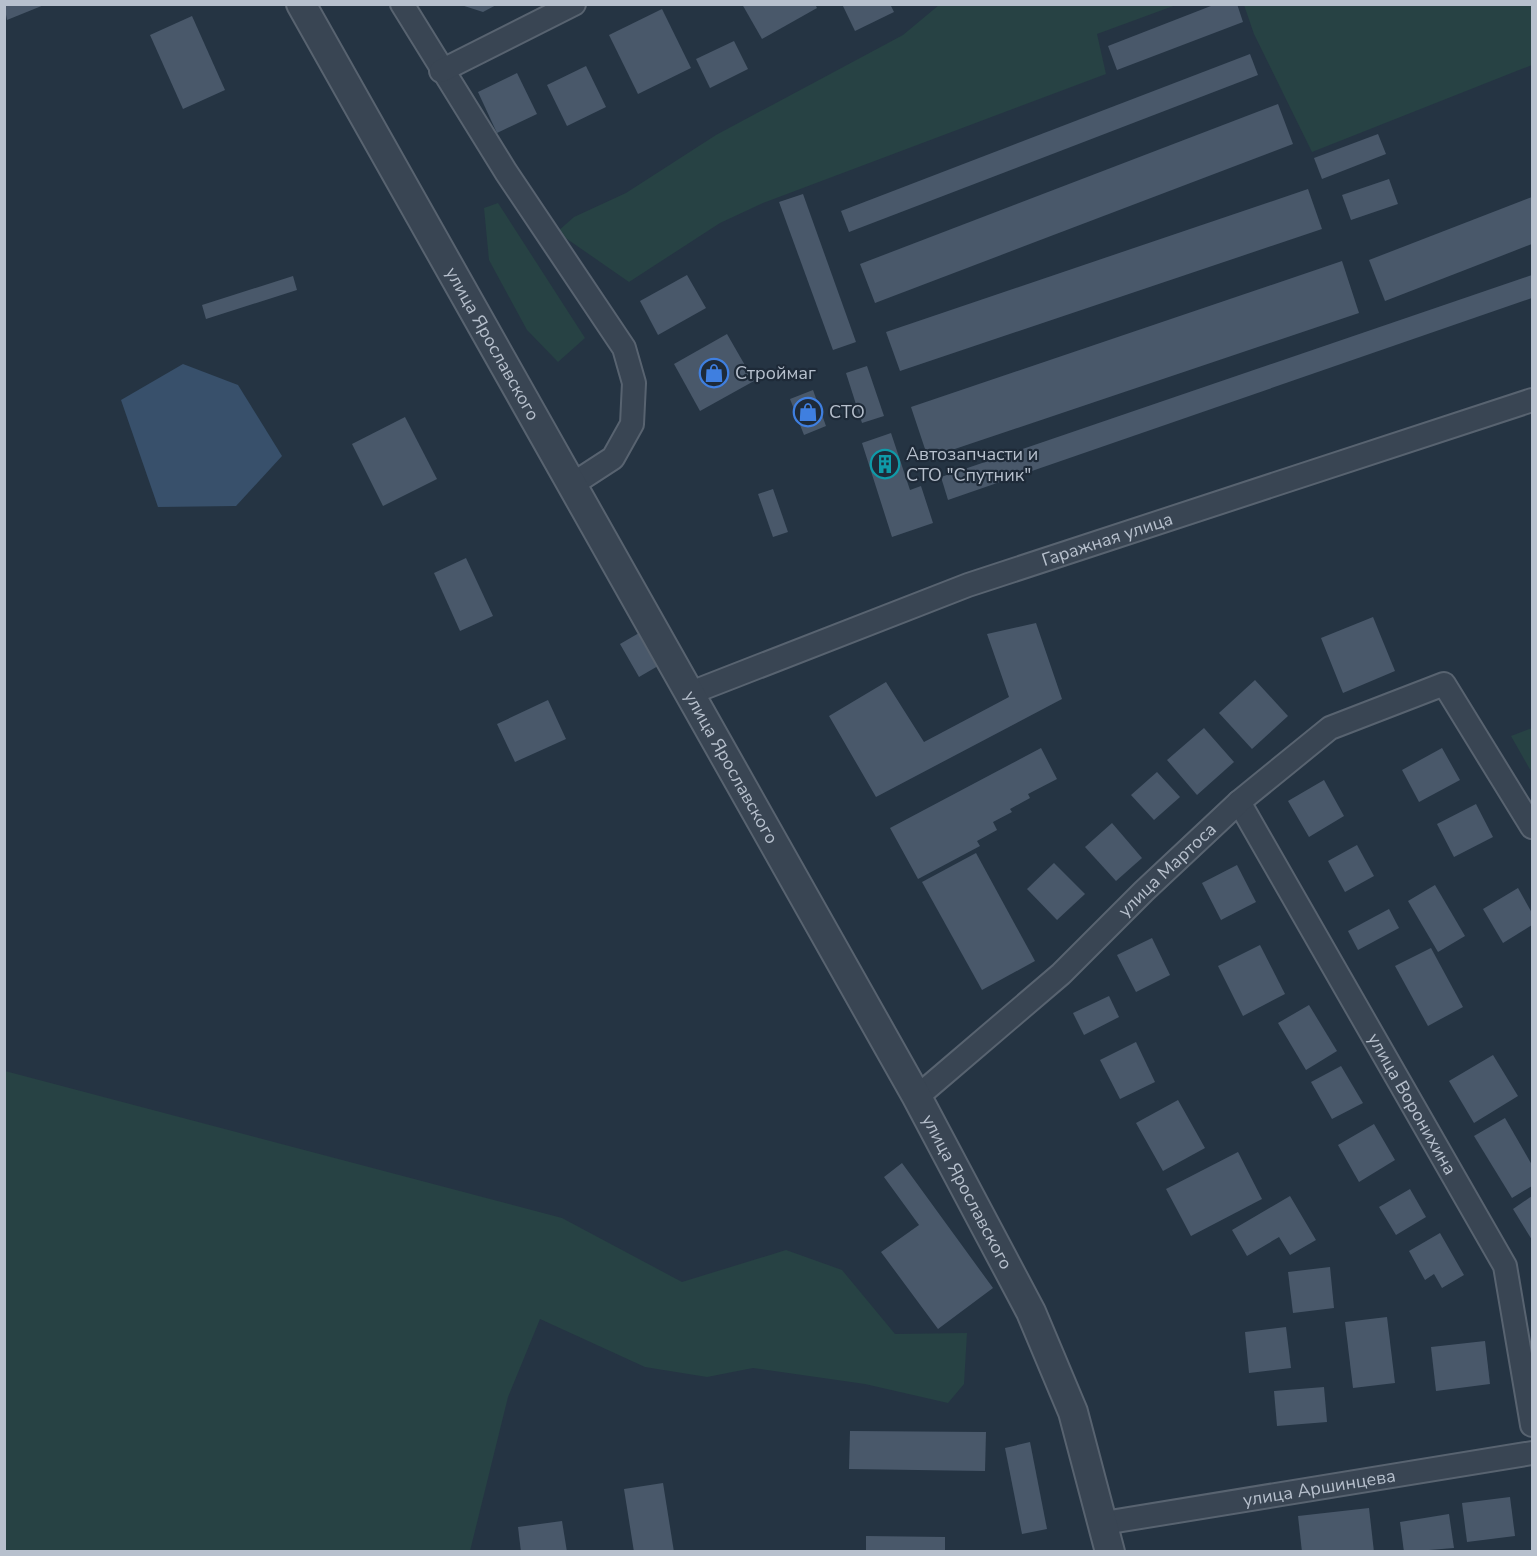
<svg xmlns="http://www.w3.org/2000/svg" width="1537" height="1556" font-family="'Nunito Sans',sans-serif">
<style>
.green{fill:#274244}
.water{fill:#38506b}
.building{fill:#49586a}
.lines{fill:none;stroke-linecap:round;stroke-linejoin:round}
.minor-casing{stroke:#586370;stroke-width:26}
.tertiary-casing{stroke:#586370;stroke-width:32}
.minor{stroke:#394553;stroke-width:22}
.tertiary{stroke:#394553;stroke-width:28}
.labels{text-anchor:middle;dominant-baseline:central;stroke-width:4.5;stroke-linejoin:round;paint-order:stroke}
.street-label{font-size:18px;fill:#b7c0cd;stroke:#1e2a38}
.poi-label{font-size:18px;fill:#b7c0cd;stroke:#1e2a38;text-anchor:start}
</style>
<rect width="100%" height="100%" fill="#253443"/>
<g class="green">
<path d="M939 5H1176L1097 34 1106 74 763 203 720 223 629 282 557 232 574 217 626 193 716 135 903 35Z"/>
<path d="M1244 5H1532V65L1312 152 1254 34Z"/>
<path d="M498 203 585 338 558 362 527 330 489 260 484 208Z"/>
<path d="M1532 728V773L1511 736Z"/>
<path d="M5 1071 562 1218 682 1282 786 1250 842 1270 895 1334 967 1333 964 1384 948 1403 865 1384 753 1368 707 1377 645 1367 540 1319 508 1397 470 1551H5Z"/>
</g>
<path class="water" d="M183 364 238 385 282 456 236 506 158 507 121 400Z"/>
<g class="building">
<path d="M4 4H44V5L7 20Z"/>
<path d="M458 4H498L483 12Z"/>
<path d="M742 4H815L817 8 762 39Z"/>
<path d="M842 4H890L894 12 855 31Z"/>
<path d="M1216 4H1237L1243 22 1117 70 1108 46Z"/>
<path d="M662 9 691 68 638 94 609 35Z"/>
<path d="M192 16 225 90 183 109 150 35Z"/>
<path d="M734 41 748 69 710 88 696 59Z"/>
<path d="M1250 54 1258 75 849 232 841 211Z"/>
<path d="M586 66 606 107 567 126 547 85Z"/>
<path d="M517 73 537 114 497 133 478 92Z"/>
<path d="M1278 104 1293 144 875 303 860 264Z"/>
<path d="M1378 134 1386 154 1322 179 1314 158Z"/>
<path d="M1389 179 1398 204 1351 220 1342 195Z"/>
<path d="M1308 189 1322 229 900 371 886 332Z"/>
<path d="M803 194 856 342 833 350 779 202Z"/>
<path d="M1532 197V244L1385 301 1369 260Z"/>
<path d="M1342 261 1359 313 928 458 911 407Z"/>
<path d="M687 275 706 308 658 335 640 301Z"/>
<path d="M1532 275V298L948 500 941 477Z"/>
<path d="M293 276 297 290 206 319 202 305Z"/>
<path d="M727 334 754 381 700 411 674 364Z"/>
<path d="M867 366 884 416 862 423 846 373Z"/>
<path d="M813 390 826 426 804 435 790 399Z"/>
<path d="M405 417 437 479 383 506 352 444Z"/>
<path d="M891 433 910 490 921 486 933 523 892 537 862 443Z"/>
<path d="M773 489 788 532 773 537 758 494Z"/>
<path d="M466 558 493 616 460 631 434 573Z"/>
<path d="M1373 617 1395 671 1343 693 1321 638Z"/>
<path d="M1036 623 1062 699 876 797 829 716 886 682 924 742 1009 697 987 634Z"/>
<path d="M639 633 658 666 639 677 620 644Z"/>
<path d="M1255 680 1288 716 1252 749 1219 713Z"/>
<path d="M548 700 566 739 515 762 497 724Z"/>
<path d="M1204 728 1234 762 1197 795 1167 760Z"/>
<path d="M1041 748 1057 779 1028 794 1030 798 1010 809 1012 812 993 822 997 830 977 841 980 846 918 879 890 828Z"/>
<path d="M1442 748 1460 780 1419 802 1402 770Z"/>
<path d="M1157 772 1180 797 1154 820 1131 795Z"/>
<path d="M1324 780 1344 816 1309 837 1288 801Z"/>
<path d="M1476 804 1493 837 1454 857 1437 824Z"/>
<path d="M1112 823 1142 858 1116 881 1085 847Z"/>
<path d="M1357 845 1374 876 1345 892 1328 861Z"/>
<path d="M976 853 1035 961 982 990 922 882Z"/>
<path d="M1054 863 1085 894 1057 920 1027 889Z"/>
<path d="M1237 865 1256 902 1221 920 1202 883Z"/>
<path d="M1435 885 1465 936 1438 952 1408 901Z"/>
<path d="M1518 888 1532 913V925L1503 943 1483 909Z"/>
<path d="M1389 909 1399 928 1358 950 1348 931Z"/>
<path d="M1152 938 1170 975 1136 992 1117 955Z"/>
<path d="M1260 945 1285 994 1243 1016 1218 966Z"/>
<path d="M1431 948 1463 1007 1428 1026 1395 966Z"/>
<path d="M1109 996 1119 1017 1084 1035 1073 1013Z"/>
<path d="M1309 1005 1337 1051 1306 1070 1278 1023Z"/>
<path d="M1136 1042 1155 1082 1120 1099 1100 1060Z"/>
<path d="M1493 1055 1518 1096 1474 1123 1449 1081Z"/>
<path d="M1341 1066 1363 1103 1332 1119 1311 1082Z"/>
<path d="M1178 1100 1205 1148 1163 1171 1136 1123Z"/>
<path d="M1505 1118 1532 1165V1186L1512 1198 1474 1136Z"/>
<path d="M1374 1124 1395 1160 1359 1182 1338 1145Z"/>
<path d="M1238 1152 1262 1199 1191 1236 1166 1189Z"/>
<path d="M902 1163 993 1288 938 1329 881 1252 919 1225 884 1177Z"/>
<path d="M1410 1189 1426 1217 1396 1235 1379 1207Z"/>
<path d="M1290 1196 1316 1240 1290 1255 1279 1237 1247 1256 1232 1230Z"/>
<path d="M1532 1196V1240L1513 1209Z"/>
<path d="M1440 1233 1464 1275 1442 1288 1434 1274 1425 1280 1409 1251Z"/>
<path d="M1330 1267 1334 1308 1293 1313 1288 1272Z"/>
<path d="M1387 1317 1395 1383 1353 1388 1345 1322Z"/>
<path d="M1286 1327 1291 1368 1249 1373 1245 1332Z"/>
<path d="M1485 1341 1490 1384 1436 1391 1431 1347Z"/>
<path d="M1324 1387 1327 1422 1277 1426 1274 1391Z"/>
<path d="M850 1431 986 1432 985 1471 849 1469Z"/>
<path d="M1030 1442 1047 1529 1022 1534 1005 1448Z"/>
<path d="M663 1483 674 1552H634L624 1489Z"/>
<path d="M1510 1497 1515 1536 1467 1542 1462 1503Z"/>
<path d="M1369 1508 1374 1552H1302L1298 1516Z"/>
<path d="M1449 1514 1454 1548 1404 1552 1400 1522Z"/>
<path d="M562 1521 567 1552H521L518 1527Z"/>
<path d="M866 1536 945 1537V1552H866Z"/>
</g>
<g class="lines">
<g class="minor-casing">
<g id="minor">
<path d="M402 4 506 172 624 348 634 383 632 424 613 458 573 484"/>
<path d="M441 71 574 4"/>
<path id="s1" d="M688 694 968 585 1532 400"/>
<path id="s2" d="M1239 802 1505 1266 1532 1425"/>
<path id="s3" d="M917 1097 1061 974 1144 891 1239 802 1330 728 1444 684 1532 827"/>
<path id="s4" d="M1104 1523 1532 1453"/>
</g>
</g>
<g class="tertiary-casing">
<g id="tertiary">
<path id="s5" d="M301 4 917 1097 1031 1312 1073 1412 1110 1552"/>
</g>
</g>
<use href="#minor" class="minor"/>
<use href="#tertiary" class="tertiary"/>
</g>
<defs>
<g id="shop-ring" transform="scale(1.5)"><circle r="9.5" fill="#1e2a38" stroke="#3f7fe0" stroke-width="1.5"/><path d="M-5-2.5h2.3a2.7 3.5 0 0 1 5.4 0H5L5.5 6h-11ZM-1.5-2.5h3a1.5 2.3 0 0 0-3 0Z" fill="#3f7fe0"/></g>
<g id="building-ring" transform="scale(1.5)"><circle r="9.5" fill="#1e2a38" stroke="#0f9aa8" stroke-width="1.5"/><path d="M-4-6H4V6H1V3H-1V6H-4ZM-2.5-4.3h1.7v1.8h-1.7ZM.8-4.3h1.7v1.8H.8ZM-2.5-1h1.7V.8h-1.7ZM.8-1h1.7V.8H.8Z" fill="#0f9aa8"/></g>
</defs>
<g fill-rule="evenodd">
<use href="#shop-ring" x="714" y="373"/>
<use href="#shop-ring" x="808" y="412"/>
<use href="#building-ring" x="885" y="464"/>
</g>
<g class="labels">
<g class="street-label">
<text stroke="none"><textPath href="#s5" startOffset="390">улица Ярославского</textPath></text>
<text stroke="none"><textPath href="#s1" startOffset="447">Гаражная улица</textPath></text>
<text stroke="none"><textPath href="#s5" startOffset="876">улица Ярославского</textPath></text>
<text stroke="none"><textPath href="#s3" startOffset="338">улица Мартоса</textPath></text>
<text stroke="none"><textPath href="#s2" startOffset="348">улица Воронихина</textPath></text>
<text stroke="none"><textPath href="#s5" startOffset="1362">улица Ярославского</textPath></text>
<text stroke="none"><textPath href="#s4" startOffset="218">улица Аршинцева</textPath></text>
</g>
<g class="poi-label">
<text x="735" y="373">Строймаг</text>
<text x="829" y="412">СТО</text>
<text x="906" y="454">Автозапчасти и<tspan x="906" dy="21">СТО "Спутник"</tspan></text>
</g>
</g>
<rect width="1537" height="1556" fill="none" stroke="#b7c0cd" stroke-width="12"/>
</svg>
